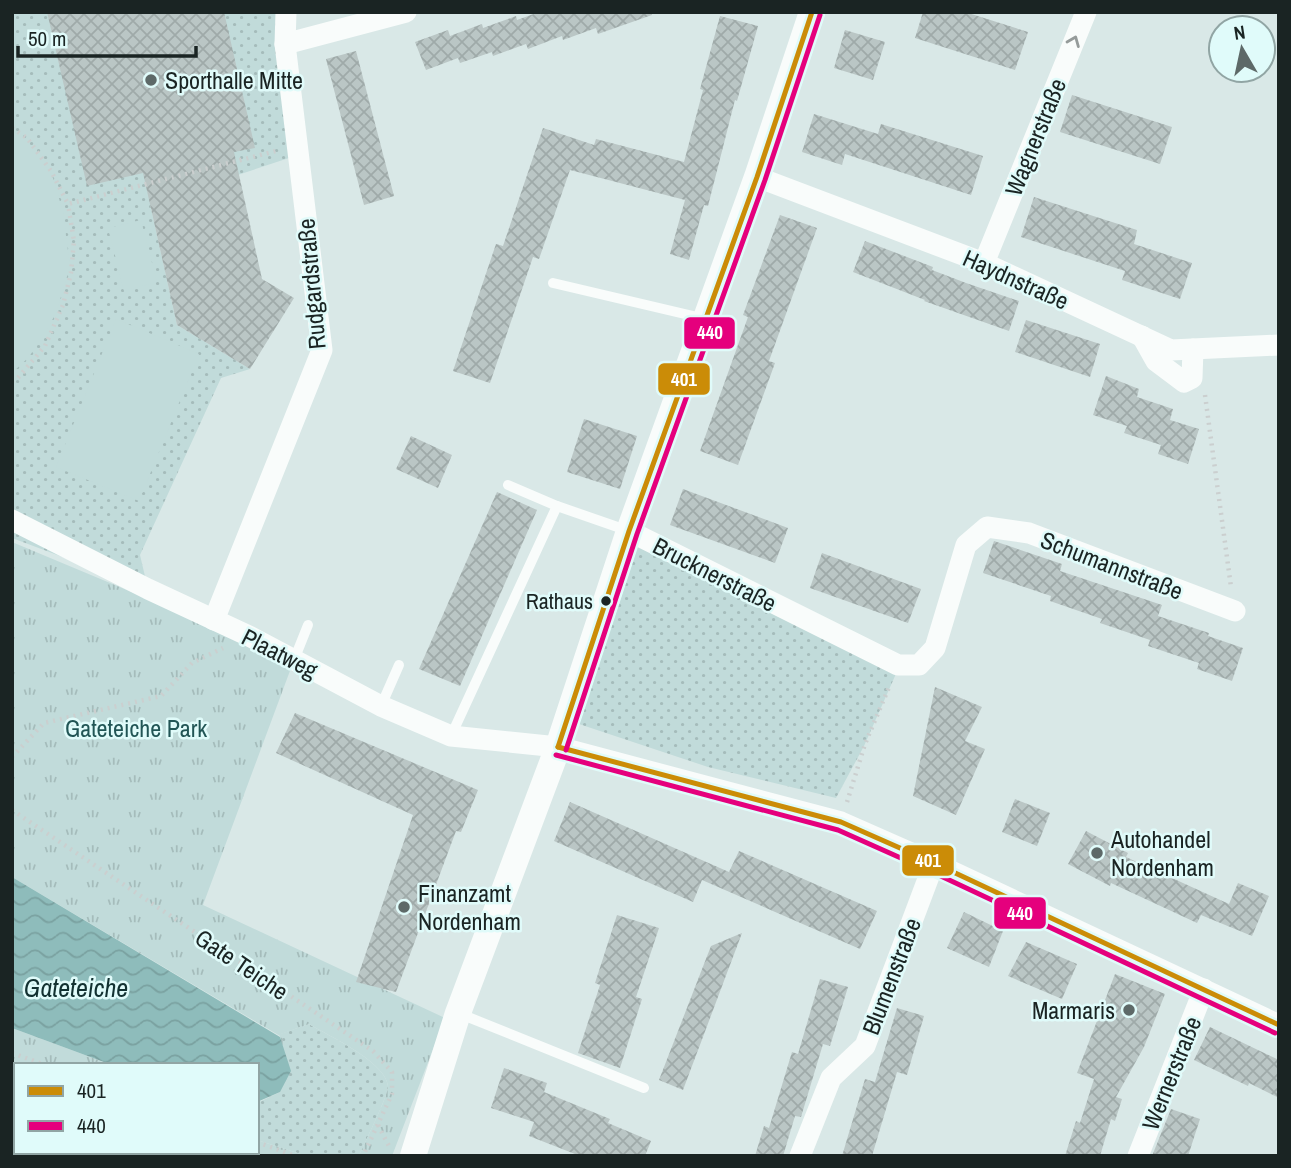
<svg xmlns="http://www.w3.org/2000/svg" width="1291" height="1168" font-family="'Archivo Narrow',sans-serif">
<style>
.grass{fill:url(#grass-dots)}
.park{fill:url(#park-tufts)}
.pitch{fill:#c1dbda}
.water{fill:url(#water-waves)}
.building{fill:url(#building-cross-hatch)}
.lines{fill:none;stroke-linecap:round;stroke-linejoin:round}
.path{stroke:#cbcfcf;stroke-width:4.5;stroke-dasharray:2 5;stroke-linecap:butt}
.service{stroke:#f9fcfb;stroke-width:10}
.minor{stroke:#f9fcfb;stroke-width:21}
.tertiary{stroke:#f9fcfb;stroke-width:26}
.bus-1-casing{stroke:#e0fbfa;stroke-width:10}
.bus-2-casing{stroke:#e0fbfa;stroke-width:10}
.bus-1{stroke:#cb8c07;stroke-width:5}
.bus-2{stroke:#e5007d;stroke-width:5}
.oneway{stroke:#959b9a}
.poi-dot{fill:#5d6968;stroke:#e0fbfa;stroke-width:2.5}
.bus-dot{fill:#1a2423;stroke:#e0fbfa;stroke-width:2.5}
.labels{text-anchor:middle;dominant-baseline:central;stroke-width:5;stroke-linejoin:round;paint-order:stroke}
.bus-label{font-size:22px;fill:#1a2423;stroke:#e0fbfa;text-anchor:end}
.poi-label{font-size:24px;fill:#1a2423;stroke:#e0fbfa;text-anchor:start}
.street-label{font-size:24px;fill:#1a2423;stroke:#e0fbfa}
.park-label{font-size:24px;fill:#215555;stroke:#e0fbfa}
.water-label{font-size:26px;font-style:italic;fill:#123131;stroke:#e0fbfa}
.line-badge{stroke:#e0fbfa;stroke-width:2.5}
.badge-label{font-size:19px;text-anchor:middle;font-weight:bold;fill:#fff}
</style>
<defs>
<pattern id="grass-dots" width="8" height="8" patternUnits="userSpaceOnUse" patternTransform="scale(1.75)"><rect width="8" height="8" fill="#c1dbda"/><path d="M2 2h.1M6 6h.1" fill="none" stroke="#a5bcbb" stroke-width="1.8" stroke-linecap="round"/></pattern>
<pattern id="park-tufts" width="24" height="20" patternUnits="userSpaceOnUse" patternTransform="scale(1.75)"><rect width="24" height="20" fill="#c1dbda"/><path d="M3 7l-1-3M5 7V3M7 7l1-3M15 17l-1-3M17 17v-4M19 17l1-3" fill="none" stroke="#a5bcbb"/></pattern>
<pattern id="water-waves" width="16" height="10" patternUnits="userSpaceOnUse" patternTransform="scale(1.75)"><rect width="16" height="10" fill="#8ebcbb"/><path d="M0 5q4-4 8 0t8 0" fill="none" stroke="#7aa1a0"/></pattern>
<pattern id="building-cross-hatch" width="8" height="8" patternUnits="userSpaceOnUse" patternTransform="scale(1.75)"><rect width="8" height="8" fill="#bac6c5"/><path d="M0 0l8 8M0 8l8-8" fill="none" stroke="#9faaa9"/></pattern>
</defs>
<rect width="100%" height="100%" fill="#d9e8e7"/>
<g class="grass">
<path d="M12 12H286L298 155 150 204 177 325 250 369 221 378 140 555 148 589 12 538Z"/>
<path d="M635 538 899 667 864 746 836 798 708 767 576 723Z"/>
<path d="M309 1024C329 1036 386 1062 388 1086 389 1094 364 1144 359 1156H307L257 1140V1103L280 1092V1034Z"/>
</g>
<g class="park">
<path d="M12 542 294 660 203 905 445 1018 392 1156H359C364 1144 389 1094 388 1086 386 1062 329 1036 309 1024L281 1034 291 1071 280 1092 257 1102 280 1092V1036L12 877Z"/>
<path d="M12 1028 112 1065H16V1078L12 1076Z"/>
<path d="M257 1140 307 1156H222L213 1152H257Z"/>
</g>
<g class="pitch">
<path d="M12 128 36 151 53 178 63 212 70 267 56 313 43 337 28 358 12 373Z"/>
<path d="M141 220 157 282 124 291 108 228Z"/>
<path d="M116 319 199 354 139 501 56 467Z"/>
</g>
<path class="water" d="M12 877 280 1037 291 1071 280 1092 257 1102V1065H112L12 1028Z"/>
<g class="building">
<path d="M47 12H224L255 148 234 152 262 279 294 298 250 369 177 325 143 173 87 186Z"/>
<path d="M539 12H652V15L598 34 596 28 563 40 562 36 528 49 526 44 493 56 492 52 460 63 458 58 426 70 415 42 448 30 450 36 482 24 483 28 516 16 517 20Z"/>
<path d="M923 12H965L1028 32 1015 70 915 38Z"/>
<path d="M720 16 758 26 737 101 735 100 708 206 704 205 689 260 670 254 685 200 570 170 539 259 533 257 490 383 453 371 496 244 503 246 543 128 594 145 596 139 684 162 703 90 700 89Z"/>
<path d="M845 30 885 42 873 80 834 68Z"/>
<path d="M356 51 394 196 364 205 326 59Z"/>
<path d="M1072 95 1172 127 1160 164 1060 132Z"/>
<path d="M814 114 878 134 881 124 983 156 971 195 845 154 842 165 802 152Z"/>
<path d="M1034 197 1137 230 1134 244 1192 263 1180 299 1122 280 1125 271 1021 237Z"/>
<path d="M780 215 817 228 769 361 775 363 738 465 700 451 748 317 743 315Z"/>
<path d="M865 241 933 267 932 270 966 283 1019 301 1009 331 924 301 925 300 853 272Z"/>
<path d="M1026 320 1100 344 1090 377 1015 352Z"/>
<path d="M1106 376 1139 389 1137 397 1173 409 1170 420 1199 429 1188 464 1158 454 1161 445 1124 433 1127 426 1093 415Z"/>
<path d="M584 419 637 436 620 489 567 472Z"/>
<path d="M411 436 452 455 438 488 396 469Z"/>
<path d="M683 489 788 528 775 563 670 525Z"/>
<path d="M497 492 537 510 460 686 419 669Z"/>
<path d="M994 541 1062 564 1060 571 1162 605 1158 616 1209 633 1208 636 1243 648 1232 681 1197 669 1199 663 1148 646 1150 640 1100 623 1102 619 1050 601 1051 596 983 573Z"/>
<path d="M822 553 921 589 908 623 810 588Z"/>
<path d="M935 687 982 707 965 741 985 749 956 815 913 796Z"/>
<path d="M295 713 478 790 461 832 456 831 396 992 356 982 413 815 276 753Z"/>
<path d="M1015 799 1050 813 1037 846 1002 832Z"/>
<path d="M570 802 729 872 739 851 877 911 860 949 702 880 693 902 554 841Z"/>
<path d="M1086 831 1128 853 1126 857 1229 904 1238 883 1269 896 1252 936 1201 915 1197 923 1111 883 1110 886 1068 864Z"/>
<path d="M964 912 1003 931 989 967 947 948Z"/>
<path d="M617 915 659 928 636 997 642 999 620 1068 578 1053 600 985 595 983Z"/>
<path d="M742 933 683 1090 659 1080 711 946Z"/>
<path d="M1026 942 1077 964 1062 999 1008 976Z"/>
<path d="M1115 974 1165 994 1144 1047 1116 1097 1122 1099 1115 1121 1111 1119 1100 1156H1065L1076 1121 1080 1123 1094 1079 1077 1073Z"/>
<path d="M820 979 848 987 830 1046 823 1044 801 1117 795 1116 783 1156H755L764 1126 769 1128 792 1052 798 1054Z"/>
<path d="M897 1008 924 1016 907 1075 897 1072 872 1156H842L865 1079 875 1082Z"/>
<path d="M1210 1027 1279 1060V1098L1249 1083 1248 1086 1194 1060Z"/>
<path d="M504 1068 547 1083 544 1092 610 1119 608 1123 651 1141 645 1156H580L529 1136 534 1122 491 1108Z"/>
<path d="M1171 1109 1200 1119 1188 1156H1152Z"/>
</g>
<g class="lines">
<g class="path">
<path d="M12 128 27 138 51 171 68 204 276 151"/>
<path d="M12 381 17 379 45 346 63 305 71 273 74 241 68 204"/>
<path d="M1205 395 1231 587"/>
<path d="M12 757 44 723 161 696 192 663 223 648"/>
<path d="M847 802 865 744 890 685"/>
<path d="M12 810 373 1051 392 1072V1094L363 1156"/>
<path d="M12 1053 45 1065"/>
<path d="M378 1125 390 1148"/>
<path d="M257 1142 295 1156"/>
</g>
<g class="service">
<path d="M553 283 706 319"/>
<path d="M508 485 557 506 629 531"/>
<path d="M294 660 308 625"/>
<path d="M381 706 399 665"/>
<path d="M451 736 557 506"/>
<path d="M458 1013 644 1088"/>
</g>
<g class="minor">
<path d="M285 44 406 12"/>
<path d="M757 177 984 263 1171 350 1279 345"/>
<path d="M984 263 1086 12"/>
<path d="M1142 336 1156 361 1184 382 1192 378 1193 349"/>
<path d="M12 520 148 589 249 636 381 706 451 736 558 747 841 822 934 863 1279 1025"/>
<path d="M629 531 898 665H919L935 648 966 545 987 527 1029 533 1235 611"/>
<path d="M214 620 322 350 285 44 286 12"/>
<path d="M800 1156 831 1078 865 1046 934 863"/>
<path d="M1138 1156 1204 989"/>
</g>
<path class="tertiary" d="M413 1156 458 1013 558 747 629 531 757 177 812 12"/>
<g class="bus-1-casing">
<g id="bus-1">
<path d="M558 747 629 531 757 177 812 12"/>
<path d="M558 747 841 822 934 863 1279 1025"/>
</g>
</g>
<g class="bus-2-casing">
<g id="bus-2">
<path d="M566 750 637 534 765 180 820 15"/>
<path d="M556 755 838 830 930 871 1275 1033"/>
</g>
</g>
<use href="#bus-1" class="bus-1"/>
<use href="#bus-2" class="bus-2"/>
</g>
<defs><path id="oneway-chevron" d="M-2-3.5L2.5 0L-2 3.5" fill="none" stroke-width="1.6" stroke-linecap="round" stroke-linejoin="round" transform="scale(1.75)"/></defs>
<use class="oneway" href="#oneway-chevron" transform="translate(1074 41) rotate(-68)"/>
<g class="poi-dot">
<circle cx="151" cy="80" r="7"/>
<circle cx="1097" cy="853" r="7"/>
<circle cx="404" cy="907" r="7"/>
<circle cx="1129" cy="1010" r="7"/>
</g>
<circle class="bus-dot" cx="606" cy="601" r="6"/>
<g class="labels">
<g class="bus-label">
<text x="593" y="601">Rathaus</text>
</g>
<g class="poi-label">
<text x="165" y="80">Sporthalle Mitte</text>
<text x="1111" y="839">Autohandel<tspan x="1111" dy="28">Nordenham</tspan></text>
<text x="418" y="893">Finanzamt<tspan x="418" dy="28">Nordenham</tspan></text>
<text x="1115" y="1010" text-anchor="end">Marmaris</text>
</g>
<g class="street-label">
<text transform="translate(1035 137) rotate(-68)">Wagnerstraße</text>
<text transform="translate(1016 279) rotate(24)">Haydnstraße</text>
<text transform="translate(311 284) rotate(-95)">Rudgardstraße</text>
<text transform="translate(1112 565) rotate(21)">Schumannstraße</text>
<text transform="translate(715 574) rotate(27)">Brucknerstraße</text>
<text transform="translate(280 653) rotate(27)">Plaatweg</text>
<text transform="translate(242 964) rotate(34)">Gate Teiche</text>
<text transform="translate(891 976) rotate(-69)">Blumenstraße</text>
<text transform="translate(1171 1073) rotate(-68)">Wernerstraße</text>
</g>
<g class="park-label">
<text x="136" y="728">Gateteiche Park</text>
</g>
<g class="water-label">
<text x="76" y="987">Gateteiche</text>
</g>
</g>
<g class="line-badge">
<rect x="683" y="316" width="53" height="34" rx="7" fill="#e5007d"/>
<rect x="657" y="362" width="54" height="34" rx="7" fill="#cb8c07"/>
<rect x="901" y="844" width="54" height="33" rx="7" fill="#cb8c07"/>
<rect x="993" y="896" width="54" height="34" rx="7" fill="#e5007d"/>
</g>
<g class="badge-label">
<text x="710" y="339">440</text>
<text x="684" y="386">401</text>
<text x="928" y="867">401</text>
<text x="1020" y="920">440</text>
</g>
<rect width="1291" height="1168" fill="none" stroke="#1a2423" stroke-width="28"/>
<rect x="14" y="1063" width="245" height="91" fill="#e0fbfa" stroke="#91a5a4" stroke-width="2"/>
<rect x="28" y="1086" width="35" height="10" fill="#cb8c07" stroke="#91a5a4" stroke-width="2"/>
<text x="77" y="1098" font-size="21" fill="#1a2423">401</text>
<rect x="28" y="1121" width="35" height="10" fill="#e5007d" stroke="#91a5a4" stroke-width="2"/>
<text x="77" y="1133" font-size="21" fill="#1a2423">440</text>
<g transform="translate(1242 49) rotate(351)"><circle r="33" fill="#e0fbfa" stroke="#91a5a4" stroke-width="2"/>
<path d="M0-5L12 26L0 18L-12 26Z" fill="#5d6968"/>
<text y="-10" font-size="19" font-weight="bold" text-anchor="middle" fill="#1a2423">N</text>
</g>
<path d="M18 46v10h178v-10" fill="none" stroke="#1a2423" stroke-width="3.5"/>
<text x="28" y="46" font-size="21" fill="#1a2423" stroke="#e0fbfa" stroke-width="5" paint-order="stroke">50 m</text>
</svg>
